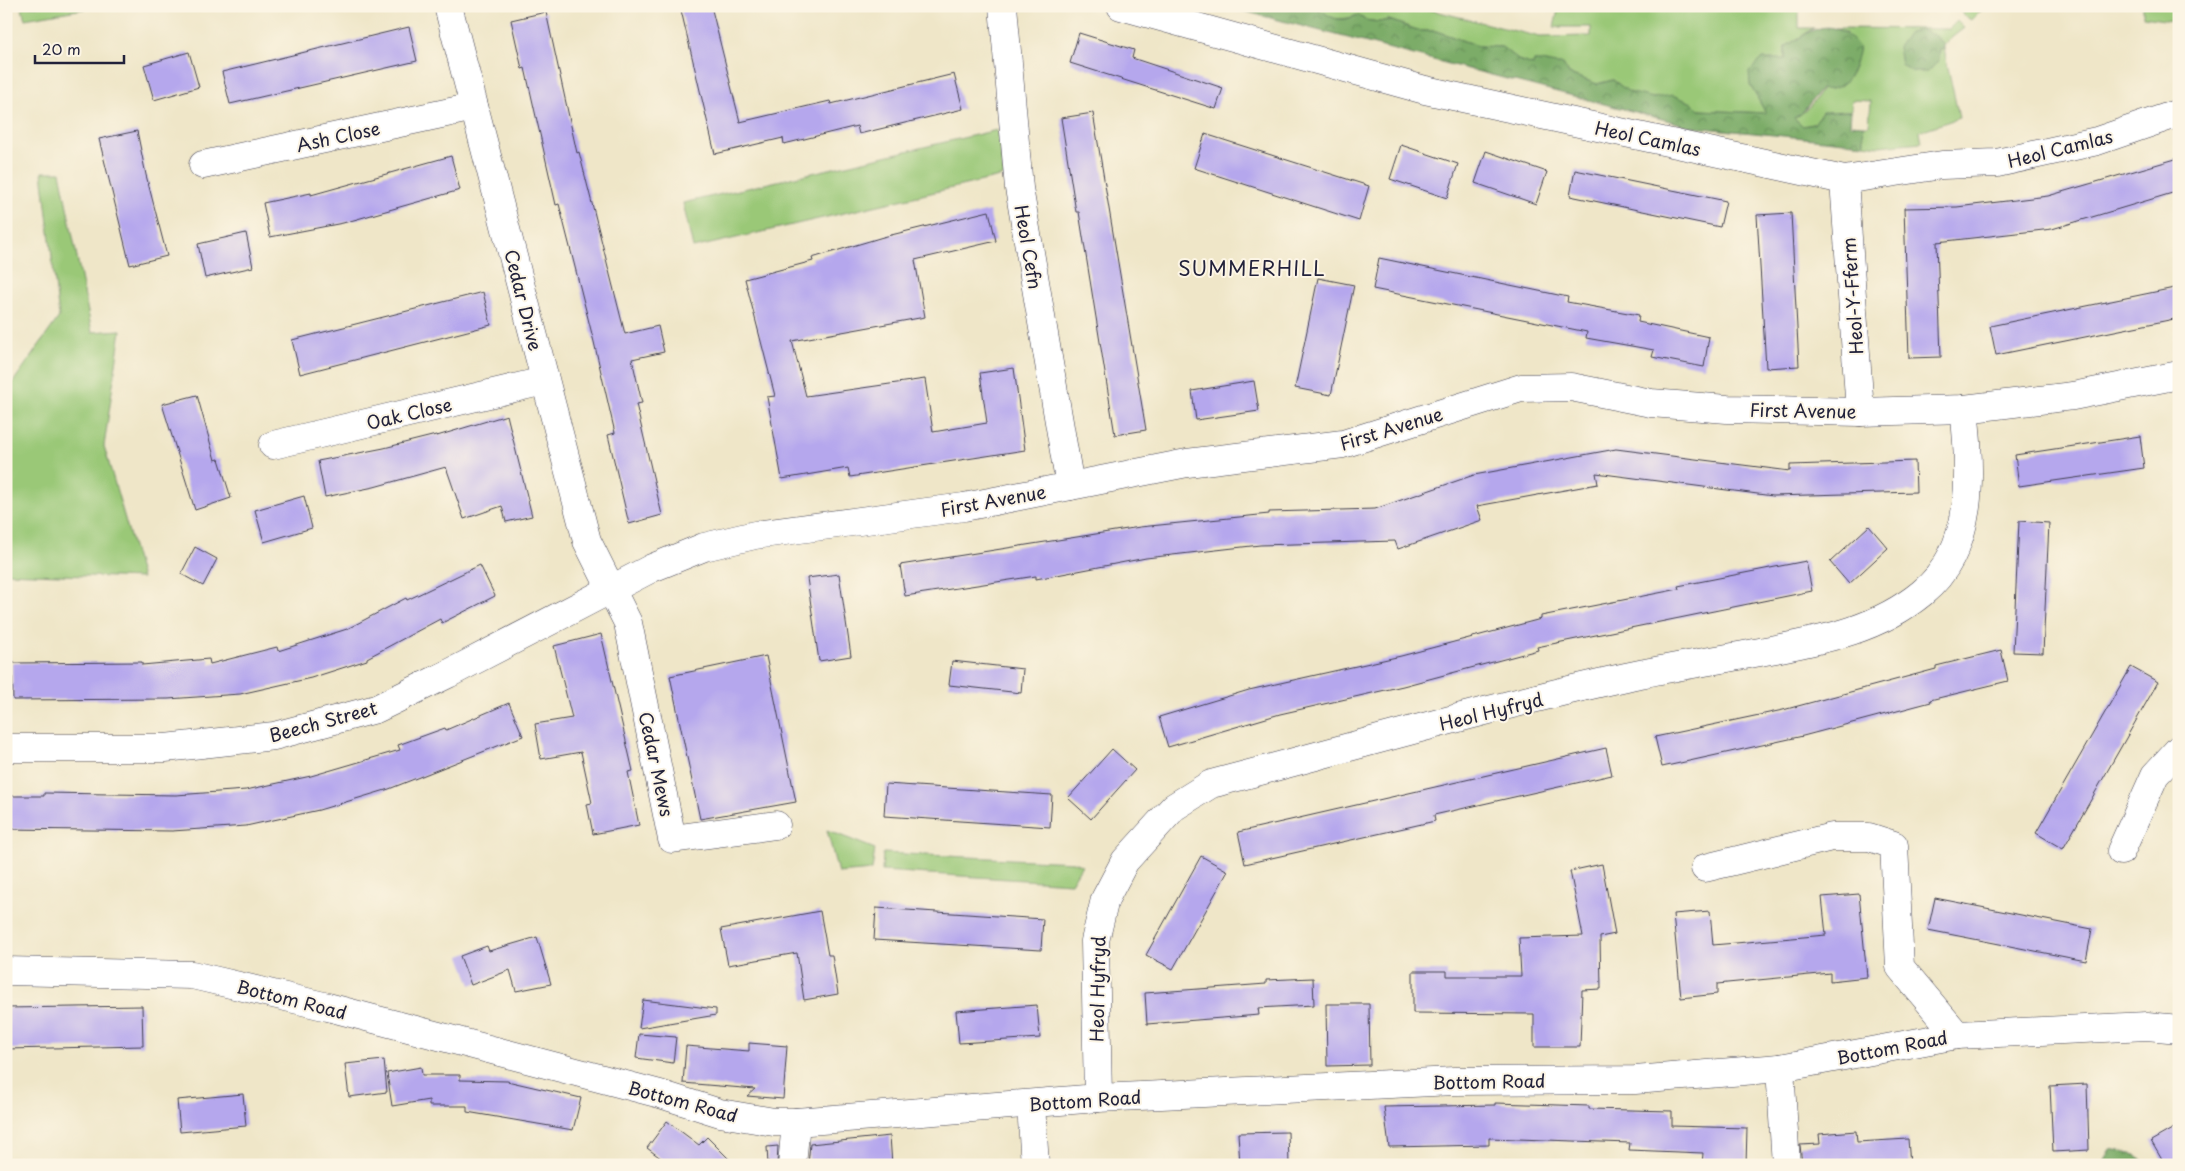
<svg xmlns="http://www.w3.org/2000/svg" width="2185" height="1171" font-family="'Playpen Sans',sans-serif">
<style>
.grass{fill:#9ac877;stroke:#5e7559}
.forest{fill:url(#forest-crowns);stroke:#4e6752}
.building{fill:#b5a7ed}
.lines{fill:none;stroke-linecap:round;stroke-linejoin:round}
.minor-casing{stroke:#413f50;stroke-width:29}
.minor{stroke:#fff;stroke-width:28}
.labels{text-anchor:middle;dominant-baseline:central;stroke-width:4;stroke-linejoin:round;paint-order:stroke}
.street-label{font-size:18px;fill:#22223b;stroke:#fcf5e5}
.quarter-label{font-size:20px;letter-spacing:1px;fill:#22223b;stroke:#fcf5e5}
</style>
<defs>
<pattern id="forest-crowns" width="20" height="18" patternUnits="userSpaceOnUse" patternTransform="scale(1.25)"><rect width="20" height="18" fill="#7bac68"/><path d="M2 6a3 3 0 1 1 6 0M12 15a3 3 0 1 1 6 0" fill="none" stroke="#648c57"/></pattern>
</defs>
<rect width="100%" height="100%" fill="#fcf5e5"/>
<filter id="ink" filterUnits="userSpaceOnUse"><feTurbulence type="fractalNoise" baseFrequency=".02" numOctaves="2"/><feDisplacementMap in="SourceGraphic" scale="10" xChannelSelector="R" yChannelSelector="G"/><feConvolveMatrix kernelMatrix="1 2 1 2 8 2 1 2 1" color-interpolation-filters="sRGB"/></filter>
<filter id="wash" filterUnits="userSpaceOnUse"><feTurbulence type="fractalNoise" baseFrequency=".0096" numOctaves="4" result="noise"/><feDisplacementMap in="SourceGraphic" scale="20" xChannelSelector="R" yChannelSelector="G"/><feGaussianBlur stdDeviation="1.12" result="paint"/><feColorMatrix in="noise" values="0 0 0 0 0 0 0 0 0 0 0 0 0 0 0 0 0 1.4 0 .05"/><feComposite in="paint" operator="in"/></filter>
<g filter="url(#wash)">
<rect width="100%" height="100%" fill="#efe6c8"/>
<g class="grass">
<path d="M21 6H101L25 19Z"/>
<path d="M1314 6H1415L1540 37 1591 36V27H1554L1559 6H1799V28H1814L1785 47V60H1762L1750 85 1766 113 1699 110C1682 93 1650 103 1628 92 1623 89 1618 83 1613 80L1597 84 1569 74 1563 64 1553 65 1534 61 1533 65 1518 60 1501 47 1478 46 1436 31H1420L1389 20 1379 22 1365 20 1358 15C1344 21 1323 21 1314 6Z"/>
<path d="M1968 6H1986L1971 20 1962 14Z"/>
<path d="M2143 6H2179V22L2143 17Z"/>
<path d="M1957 21 1964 28 1944 44 1936 36 1921 30 1938 61 1940 50 1944 49 1959 118 1920 131 1922 142 1879 146 1864 144 1863 125H1869L1871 101 1852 100 1851 111C1829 109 1825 123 1803 126L1794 118C1823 104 1834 61 1846 33L1835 28 1949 29Z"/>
<path d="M997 130 1004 176 693 248 683 203Z"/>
<path d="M42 172H60L92 332 121 330 104 446 142 578 6 573V392L59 317Z"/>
<path d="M827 830 875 849 872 870 838 873Z"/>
<path d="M883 853 1074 862 1082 865 1071 883 882 871Z"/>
</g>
<g class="forest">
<path d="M1224 6C1236 6 1307 4 1313 6 1331 15 1334 25 1358 15L1365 20 1379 22 1389 20 1420 31H1436L1478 46 1502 47 1518 60 1533 65 1534 61C1544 60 1552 65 1563 64L1569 74 1597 84 1613 80 1629 92 1653 98 1673 95 1692 103 1699 110 1766 113 1750 85 1749 72 1762 59H1785V47C1816 27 1831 15 1859 47 1855 69 1847 93 1821 89L1801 114 1794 118 1803 126 1814 124 1822 112 1851 111 1850 124 1863 125 1864 144 1693 127Z"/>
<path d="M1921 30 1936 36 1944 44V49L1940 50 1938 61 1928 72H1913L1901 64 1898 47 1909 32Z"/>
<path d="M2110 1149 2136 1154 2147 1165H2101Z"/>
</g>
<g id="blocks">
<g class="building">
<path d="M680 6H711L740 122 830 101 831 104 954 74 963 109 859 134 857 126 784 144 783 138 715 154Z"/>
<path d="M546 12 577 153 579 152 625 334 658 326 664 352 632 359 642 403 636 404 662 515 629 524 608 435 615 433 594 342 559 204 556 205 525 68 522 69 511 20Z"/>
<path d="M409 27 417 61 230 104 222 72Z"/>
<path d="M1079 33 1134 50 1132 58 1223 88 1216 109 1070 63Z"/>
<path d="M189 52 199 87 154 100 144 65Z"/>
<path d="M1093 113 1146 430 1115 435 1079 212H1076L1061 118Z"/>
<path d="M137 131 146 175 167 256 130 265 99 139Z"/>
<path d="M1205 134 1369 186 1359 221 1194 168Z"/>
<path d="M1401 145 1458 164 1447 198 1390 179Z"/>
<path d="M1486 151 1547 172 1536 204 1475 183Z"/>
<path d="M451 156 460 190 343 223 270 237 263 203 311 193V195Z"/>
<path d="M2179 158V191L2052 229 1937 242 1941 357 1909 358 1904 208 1957 207 2048 196Z"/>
<path d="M1575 170 1726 201 1720 227 1570 196Z"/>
<path d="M989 211 996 241 915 260 925 317 792 341 806 396 925 379 933 432 987 423 980 373 1014 368 1025 450 850 477 848 468 782 479 767 397 775 396 745 279 813 261 812 258 883 237Z"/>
<path d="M1791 213 1799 366 1766 368 1757 215Z"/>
<path d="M246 233 253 267 205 278 198 244Z"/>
<path d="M1379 258 1568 297 1567 302 1639 315 1638 322 1709 337 1704 367 1652 357 1654 350 1586 338 1587 332 1373 289Z"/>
<path d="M1318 278 1354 285 1331 395 1295 388Z"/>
<path d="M2179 287V318L1996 355 1990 326Z"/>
<path d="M483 292 491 325 300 374 292 340Z"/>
<path d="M1254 381 1259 411 1196 420 1192 391Z"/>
<path d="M197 395 215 460 219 459 231 498 195 510 162 404Z"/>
<path d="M507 415 532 516 506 522 502 506 464 519 446 467 374 487 325 497 318 461 384 448 436 435 437 436Z"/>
<path d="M2140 436 2144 468 2019 486 2015 455Z"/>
<path d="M1616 449 1790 471V465L1915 461 1916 492 1773 496 1596 473 1598 484 1477 506 1482 520 1398 549 1395 541 1260 545 1146 558 1036 579V576L905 596 900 565 1140 527 1269 514V512L1375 509 1474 475Z"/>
<path d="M304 496 312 528 264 542 255 510Z"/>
<path d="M2019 521 2049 523 2043 653 2013 652Z"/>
<path d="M1869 526 1888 548 1849 584 1830 562Z"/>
<path d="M195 547 217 559 203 586 181 574Z"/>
<path d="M1806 561 1812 591 1537 647 1538 650 1403 686 1280 714 1168 747 1159 717 1249 690 1401 656 1541 619V616L1679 589 1678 586Z"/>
<path d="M480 565 495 596 442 623 440 619 367 658V660L311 678 240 694 168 699 13 700 12 663 142 662V665L209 659 210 664 277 647 278 651 347 629 406 598 407 600Z"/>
<path d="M839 574 851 656 819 661 807 578Z"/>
<path d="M601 634 633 771 628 772 639 825 593 834 587 804 592 803 581 752 541 759 535 724 572 718 554 646Z"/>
<path d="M2001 650 2008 681 1930 700 1931 702 1803 736 1662 767 1655 737 1783 710 1936 669V666Z"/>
<path d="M766 656 796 802 700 819 670 676Z"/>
<path d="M952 661 1023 669 1021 693 949 685Z"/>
<path d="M2131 667 2158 682 2063 849 2036 833Z"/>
<path d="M509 703 523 736 389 789 319 810 246 826 172 831 6 829V796H44V793L176 795 246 790 311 776 400 750 398 745 445 728 446 730Z"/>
<path d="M1606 748 1612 775 1434 815 1435 821 1245 864 1238 832Z"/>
<path d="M1112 749 1135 770 1091 819 1068 798Z"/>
<path d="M886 784 1052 795 1050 827 884 816Z"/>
<path d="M1201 856 1228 871 1173 969 1146 955Z"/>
<path d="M1602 864 1615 934 1600 937 1601 989 1582 990 1580 1047H1534V1014L1413 1013V971H1447V976H1521L1519 938 1583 936 1570 871Z"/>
<path d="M1859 894 1867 977 1830 981V973L1717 984V994L1681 998 1673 914 1710 911 1713 945 1826 935 1822 897Z"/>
<path d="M1935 898 2092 929 2086 961 1928 930Z"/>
<path d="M876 908 1043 919 1041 950 874 940Z"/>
<path d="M820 911 828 955H832L838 994 804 1000 797 953 728 965 721 929Z"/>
<path d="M537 937 551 984 516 991 510 970 471 985 460 956 487 946 489 951Z"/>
<path d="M1313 978 1314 1005 1258 1008 1259 1015 1147 1024 1145 993 1266 984V980Z"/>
<path d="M643 1000 716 1009V1015L639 1028Z"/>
<path d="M1326 1004H1369L1370 1065 1327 1066Z"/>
<path d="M1037 1005 1040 1038 959 1043 956 1011Z"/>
<path d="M142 1006 143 1046 6 1049V1008Z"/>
<path d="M639 1034 676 1037 673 1063 636 1058Z"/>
<path d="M749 1043 787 1046 783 1099 747 1096 755 1089 683 1083 686 1046 749 1051Z"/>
<path d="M384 1060 387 1092 349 1097 345 1064Z"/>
<path d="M421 1067 422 1075H460V1080L507 1081 581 1098 573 1130 467 1112V1106H429V1100L392 1106 387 1073Z"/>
<path d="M2087 1084 2089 1150 2053 1152 2050 1086Z"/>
<path d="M243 1094 246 1126 180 1132 177 1100Z"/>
<path d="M1495 1103 1589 1106V1109L1672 1111V1126L1747 1128 1746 1165H1702L1703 1153 1629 1150 1630 1143 1489 1138V1145L1389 1147 1384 1107 1495 1105Z"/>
<path d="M667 1121 699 1145 707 1137 735 1165H670L647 1148Z"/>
<path d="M2179 1125V1165H2165L2151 1141Z"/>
<path d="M1856 1131 1857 1142 1908 1139 1910 1165H1802L1800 1145 1820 1144 1819 1134Z"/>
<path d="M1288 1132 1289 1165H1240L1238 1133Z"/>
<path d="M890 1136 892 1165H808L810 1144Z"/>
<path d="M778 1146 777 1165H768L767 1147Z"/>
</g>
</g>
</g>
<g filter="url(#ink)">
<use href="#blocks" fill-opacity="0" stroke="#413f50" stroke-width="1"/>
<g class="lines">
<g class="minor-casing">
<g id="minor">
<path d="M448 6 587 541 628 623 672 839 776 825"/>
<path d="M1003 6 1019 188 1070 486"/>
<path d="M1121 6 1425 90 1844 180 1942 165 1997 163 2097 141 2179 113"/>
<path d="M203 165 474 107"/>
<path d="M1844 180 1860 412"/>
<path d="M273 445 544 381"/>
<path d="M6 748H165L274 736 376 709 448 674 652 568 704 547 755 535 964 507 1187 463 1343 444 1521 388 1571 387 1651 403 1727 409 1860 412 1964 409 2073 396 2179 375"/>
<path d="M2121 851 2155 775 2179 749"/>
<path d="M1705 868 1832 837H1869L1894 845 1900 967 1957 1035"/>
<path d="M6 971 192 975 328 1007 660 1094 720 1113 774 1122H796L1098 1098 1454 1081 1635 1080 1780 1068 1957 1035 2147 1026 2179 1029"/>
<path d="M1780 1068 1786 1165"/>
<path d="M1098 1098 1095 941 1105 899 1125 861 1174 807 1211 784C1349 748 1486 708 1626 677 1672 667 1719 660 1765 651 1821 640 1876 631 1922 593 1976 549 1971 471 1964 409"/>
<path d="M1031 1105 1035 1165"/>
<path d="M792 1165 796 1122"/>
</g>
</g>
<use href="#minor" class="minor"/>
</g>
</g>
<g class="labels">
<g class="street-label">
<text transform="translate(338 136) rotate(-12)">Ash Close</text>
<text transform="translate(1648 138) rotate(12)">Heol Camlas</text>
<text transform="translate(2060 148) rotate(-14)">Heol Camlas</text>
<text transform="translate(1029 247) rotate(80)">Heol Cefn</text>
<text transform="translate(1852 296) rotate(-94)">Heol-Y-Fferm</text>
<text transform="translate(524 300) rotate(76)">Cedar Drive</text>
<text transform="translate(1803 410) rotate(1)">First Avenue</text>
<text transform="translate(409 413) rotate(-13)">Oak Close</text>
<text transform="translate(1391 428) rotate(-17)">First Avenue</text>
<text transform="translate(993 500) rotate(-10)">First Avenue</text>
<text transform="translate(1491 711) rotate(-14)">Heol Hyfryd</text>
<text transform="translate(323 721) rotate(-15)">Beech Street</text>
<text transform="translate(657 764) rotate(78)">Cedar Mews</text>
<text transform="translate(1097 989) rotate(-89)">Heol Hyfryd</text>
<text transform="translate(292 999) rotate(14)">Bottom Road</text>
<text transform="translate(1892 1047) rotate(-11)">Bottom Road</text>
<text transform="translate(1489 1081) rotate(-1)">Bottom Road</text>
<text transform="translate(1085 1100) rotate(-4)">Bottom Road</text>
<text transform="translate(683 1101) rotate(15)">Bottom Road</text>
</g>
<g class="quarter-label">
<text x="1252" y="268">SUMMERHILL</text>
</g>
</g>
<rect width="2185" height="1171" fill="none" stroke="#fcf5e5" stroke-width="25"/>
<path d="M35 55v8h89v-8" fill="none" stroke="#22223b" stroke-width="2.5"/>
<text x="42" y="55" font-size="15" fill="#22223b" stroke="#fcf5e5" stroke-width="4" paint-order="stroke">20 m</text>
</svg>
